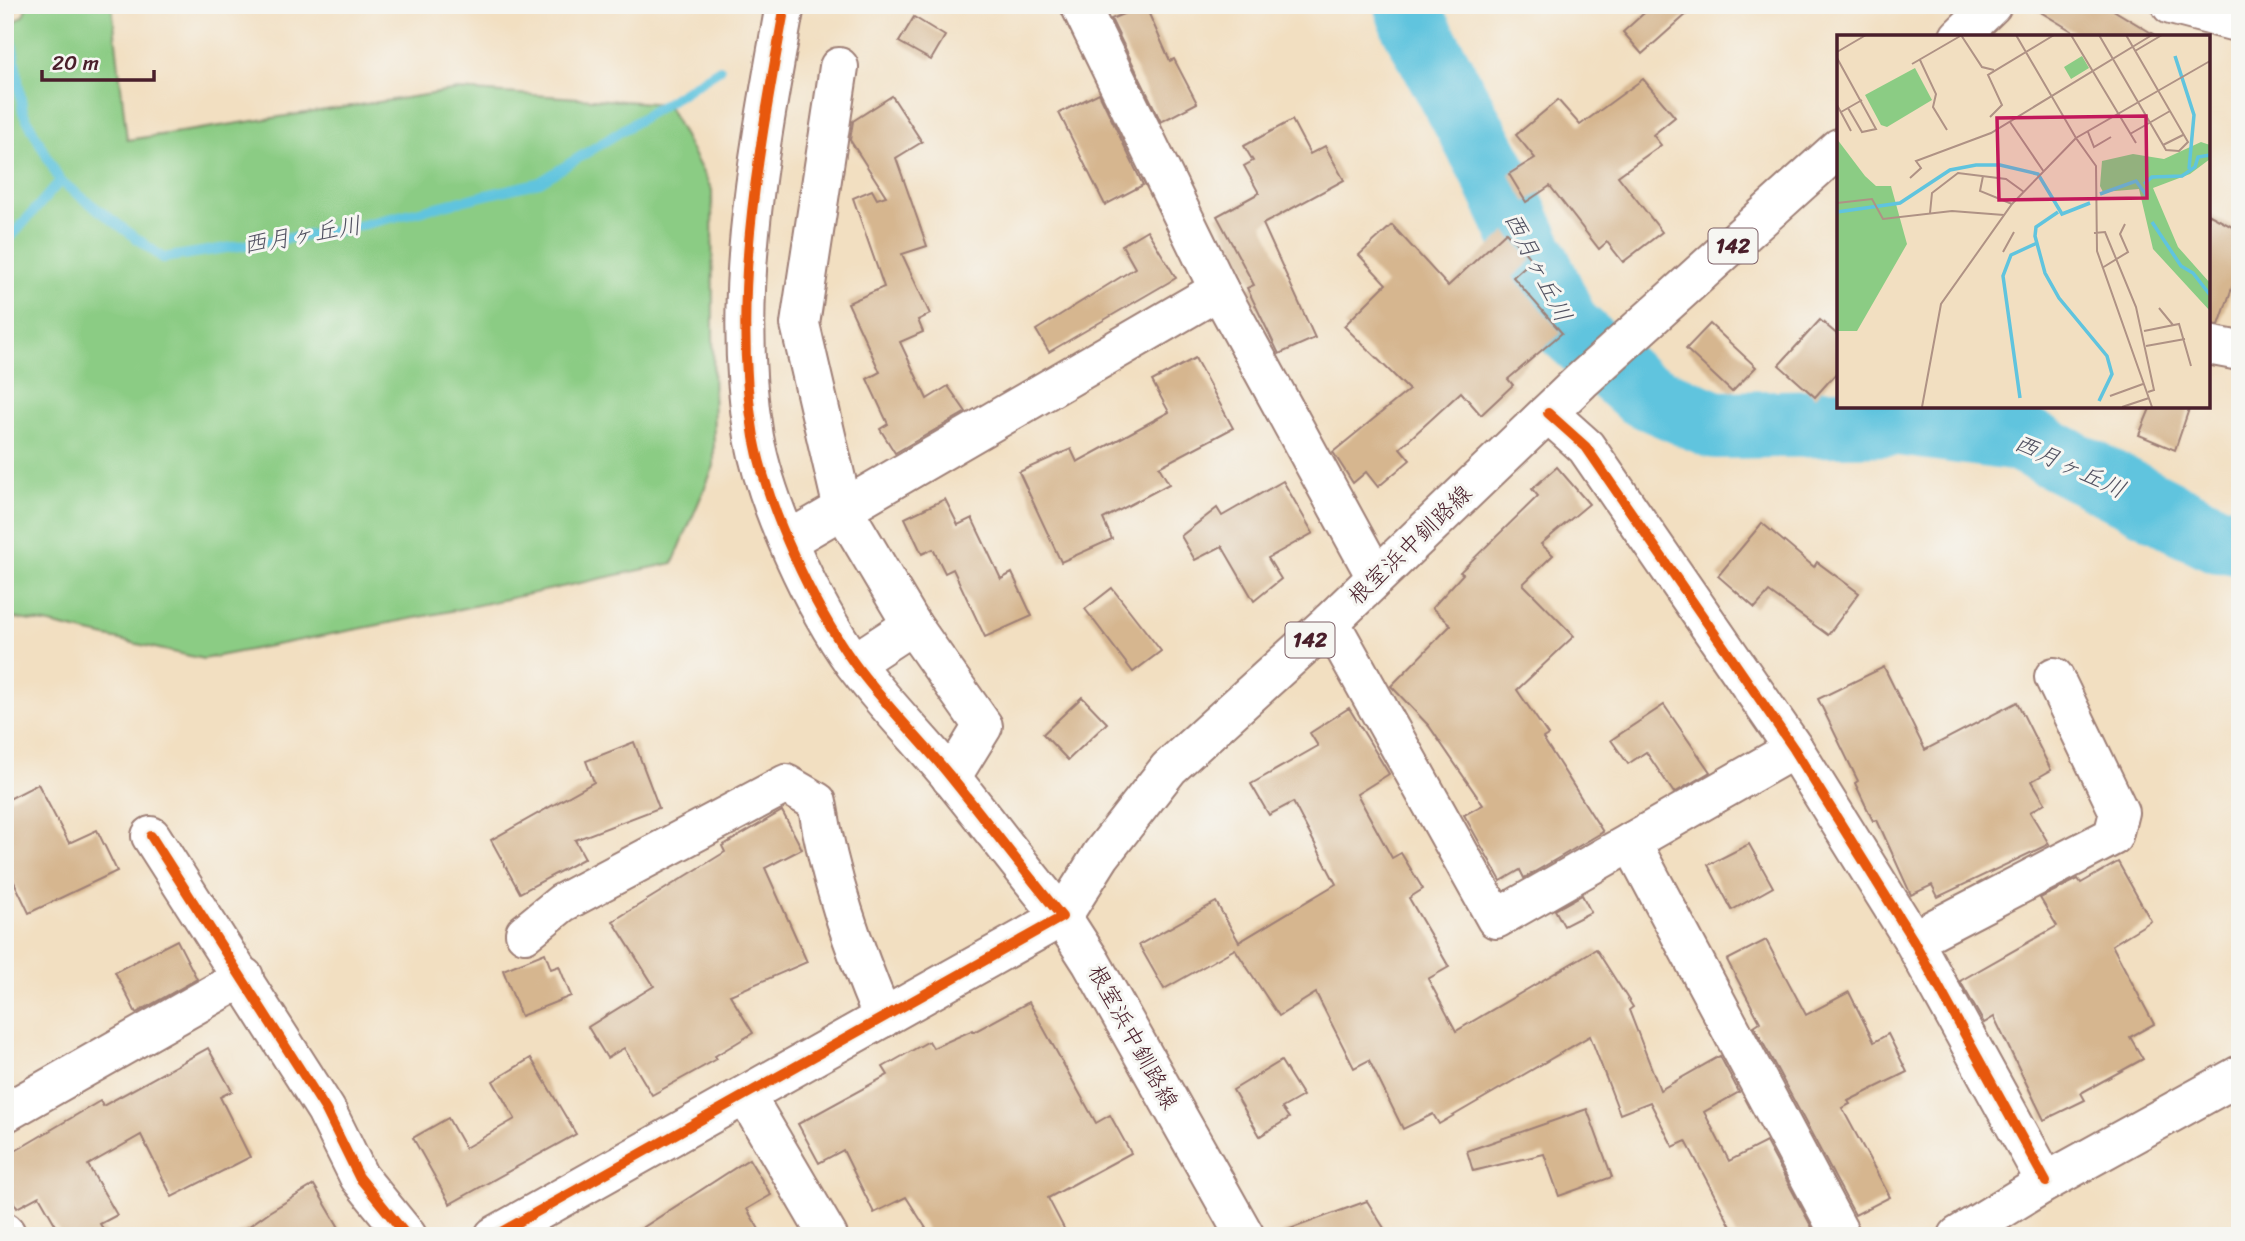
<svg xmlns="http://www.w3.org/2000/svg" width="2245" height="1241" font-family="Sriracha,'Klee One',sans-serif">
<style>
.green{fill:#8bcc84;stroke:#6a7658;stroke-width:2}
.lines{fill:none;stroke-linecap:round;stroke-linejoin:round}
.stream{stroke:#60c4de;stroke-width:10}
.river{stroke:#60c4de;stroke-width:68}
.building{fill:#d6b68f}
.minor-casing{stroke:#9e7f76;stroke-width:42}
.major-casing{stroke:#9e7f76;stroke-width:42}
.minor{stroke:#fff;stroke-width:38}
.major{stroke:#fff;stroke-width:38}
.cycleway-casing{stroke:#f6f6f2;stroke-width:15}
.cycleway{stroke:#e8590c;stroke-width:10}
.labels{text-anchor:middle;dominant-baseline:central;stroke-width:6;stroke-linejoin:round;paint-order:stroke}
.shield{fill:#f6f6f2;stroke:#7e6067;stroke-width:2}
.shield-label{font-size:21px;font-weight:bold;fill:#4a1f2b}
.street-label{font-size:23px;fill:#4a1f2b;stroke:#f6f6f2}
.water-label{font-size:24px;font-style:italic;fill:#515161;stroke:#f6f6f2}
.inset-river{fill:none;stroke:#60c4de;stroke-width:3.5}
.inset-road{fill:none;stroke:#af9285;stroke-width:2}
.view{fill:#c2185b;fill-opacity:0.15;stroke:#c2185b;stroke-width:3.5}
.inset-edge{fill:none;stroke:#4a1f2b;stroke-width:3.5}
</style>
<rect width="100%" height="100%" fill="#f6f6f2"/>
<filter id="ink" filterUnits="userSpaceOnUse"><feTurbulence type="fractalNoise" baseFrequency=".0143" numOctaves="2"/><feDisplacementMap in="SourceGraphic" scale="14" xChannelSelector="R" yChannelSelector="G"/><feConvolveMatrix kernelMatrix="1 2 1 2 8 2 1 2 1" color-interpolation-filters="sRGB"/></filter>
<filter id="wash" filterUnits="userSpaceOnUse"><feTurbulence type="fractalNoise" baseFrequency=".00686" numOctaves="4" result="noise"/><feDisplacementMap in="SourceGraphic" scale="28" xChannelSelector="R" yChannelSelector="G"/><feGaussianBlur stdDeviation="1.57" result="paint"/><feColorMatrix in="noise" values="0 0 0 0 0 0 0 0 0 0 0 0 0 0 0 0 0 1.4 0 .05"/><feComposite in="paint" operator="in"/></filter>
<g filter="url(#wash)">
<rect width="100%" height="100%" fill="#f2dfc1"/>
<path class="green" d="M27 5H112L127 140 458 90 667 104 712 190 714 466 673 563 446 612 203 659 45 623 5 617V29L23 16Z"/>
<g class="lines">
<g class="stream">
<path d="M6 5 23 112 60 181 163 258 341 230 540 182 720 69"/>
<path d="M5 244 60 181"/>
</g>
<path class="river" d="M1408 5 1414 24 1490 164 1566 326 1639 392 1715 425 1899 422 2020 438 2218 539 2240 540"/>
</g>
<g id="blocks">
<g class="building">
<path d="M1145 5 1170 61 1174 59 1197 103 1161 122 1111 19Z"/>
<path d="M1653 5H1697L1642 54 1623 32Z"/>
<path d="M2029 5H2105L2158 37H2082Z"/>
<path d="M914 17 945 36 931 60 899 42Z"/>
<path d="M1643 79 1675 117 1653 135 1661 145 1618 176 1662 232 1623 262 1607 242 1599 249 1550 186 1526 202 1509 174 1535 158 1516 135 1558 100 1580 125Z"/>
<path d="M1099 93 1143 185 1105 205 1059 113Z"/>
<path d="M892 96 922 142 896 158 927 246 902 254 930 314 918 320 923 332 900 342 927 399 948 386 966 412 895 453 880 429 888 424 867 379 880 372 848 303 884 287 853 198 872 190 877 199 886 196 850 140 853 121Z"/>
<path d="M1292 120 1310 154 1325 146 1344 180 1263 224 1315 338 1279 354 1247 288 1254 285 1217 216 1259 193 1244 166 1253 161 1244 146Z"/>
<path d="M2208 214 2240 231V265L2219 325 2208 324Z"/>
<path d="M1392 225 1448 286 1506 232 1532 260 1513 277 1562 333 1508 379 1513 385 1481 415 1461 392 1400 448 1410 460 1378 487 1366 472 1353 483 1333 452 1409 390 1344 326 1386 284 1359 255Z"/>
<path d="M1147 230 1176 278 1049 352 1036 330 1135 268 1122 245Z"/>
<path d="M1820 320 1839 336V370L1815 397 1779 365Z"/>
<path d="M1710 324 1756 367 1732 392 1686 349Z"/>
<path d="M1195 358 1233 428 1159 467 1169 484 1103 519 1112 539 1061 562 1019 472 1071 449 1077 462 1169 412 1152 381Z"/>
<path d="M2151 406H2190L2175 450 2139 435Z"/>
<path d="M1557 467 1589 504 1541 544 1553 555 1523 584 1574 636 1517 690 1548 735 1543 738 1603 832 1524 878 1520 870 1501 881 1464 815 1483 805 1429 726 1391 686 1451 625 1432 608 1463 574 1460 572 1538 496 1532 489Z"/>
<path d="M1283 481 1313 533 1268 558 1281 579 1254 601 1222 546 1195 560 1181 536 1217 508 1222 516Z"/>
<path d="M945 499 958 525 972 518 1001 579 1012 573 1032 616 985 637 953 569 945 573 933 549 922 554 905 518Z"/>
<path d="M1762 523 1814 567 1817 562 1859 593 1828 635 1769 592 1755 608 1718 576Z"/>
<path d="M1112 588 1161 651 1133 672 1085 609Z"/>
<path d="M1884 667 1925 750 2017 702 2051 770 2032 781 2045 803 2030 812 2049 844 1938 897 1932 885 1911 895 1877 820 1873 821 1855 783 1858 781 1818 699Z"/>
<path d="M1082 697 1107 723 1068 760 1043 734Z"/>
<path d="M1664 705 1710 772 1674 793 1646 752 1628 764 1611 740Z"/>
<path d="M1349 708 1389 774 1357 794 1392 858 1401 853 1423 889 1409 898 1449 967 1428 979 1456 1031 1596 949 1633 1007 1629 1010 1660 1090 1720 1056 1739 1092 1704 1112 1729 1161 1766 1142 1816 1235 1736 1236 1686 1141 1673 1147 1650 1102 1620 1114 1590 1036 1439 1124 1433 1114 1403 1129 1369 1060 1354 1068 1316 993 1279 1016 1235 949 1164 989 1139 945 1216 902 1239 942 1336 884 1293 802 1269 815 1251 784 1318 746 1310 733Z"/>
<path d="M634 742 659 808 575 840 585 858 520 893 491 840 594 782 586 761Z"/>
<path d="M38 784 69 843 97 830 117 871 29 913 5 863V801Z"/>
<path d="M782 811 802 849 765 868 807 962 730 995 753 1033 715 1056 717 1059 652 1095 624 1048 607 1058 588 1027 654 986 613 921 725 852 722 846Z"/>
<path d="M1749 844 1773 887 1732 910 1708 865Z"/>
<path d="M2118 862 2151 921 2112 945 2154 1024 2130 1037 2143 1059 2081 1093 2085 1100 2044 1120 1994 1017 1984 1023 1960 981 2057 926 2040 898 2078 879 2081 883Z"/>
<path d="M1582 895 1591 912 1564 926 1555 910Z"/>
<path d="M177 940 197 979 136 1013 115 972Z"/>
<path d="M1766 940 1806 1015 1849 992 1874 1042 1888 1034 1907 1072 1848 1101 1850 1104 1842 1108 1890 1197 1855 1215 1754 1026 1760 1022 1727 960Z"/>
<path d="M545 953 551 969 559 966 571 996 521 1016 503 970Z"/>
<path d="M1029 1002 1096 1123 1110 1115 1131 1153 1048 1198 1068 1236H931L906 1197 874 1213 843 1150 819 1163 798 1124 888 1075 883 1067 929 1041 933 1048 973 1030 974 1032Z"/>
<path d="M208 1048 232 1091 220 1097 250 1157 172 1197 141 1135 88 1165 117 1215 100 1224 107 1236H62L39 1196 17 1208 5 1187V1157L100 1101 103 1106Z"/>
<path d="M531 1058 576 1134 450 1204 413 1138 448 1118 465 1148 515 1119 493 1081Z"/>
<path d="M1281 1061 1303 1096 1282 1108 1289 1118 1260 1136 1233 1090Z"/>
<path d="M1587 1109 1612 1177 1559 1196 1544 1154 1473 1171 1467 1151Z"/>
<path d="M749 1159 771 1195 747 1209 763 1236H630Z"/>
<path d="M314 1185 344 1236H235L269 1212Z"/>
<path d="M1367 1201 1389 1236H1283L1282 1232Z"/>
</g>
</g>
</g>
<g filter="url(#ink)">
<use href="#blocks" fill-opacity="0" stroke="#9e7f76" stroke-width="2"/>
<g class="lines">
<g class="minor-casing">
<g id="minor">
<path d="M1080 5 1219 290 1376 577"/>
<path d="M2171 5 2240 23"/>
<path d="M839 67 800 324 843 509 912 625 983 726 951 778"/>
<path d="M2208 345 2240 351"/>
<path d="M1548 413 1586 447 1794 749 1913 940 2046 1182"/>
<path d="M789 540 1219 290"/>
<path d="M1330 622 1496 919 1794 749"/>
<path d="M854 663 912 625"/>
<path d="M151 836 326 1110 359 1177 407 1236"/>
<path d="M1631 842 1841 1236"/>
<path d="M525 933 562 903 786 784 817 802C829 878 853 947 883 1018"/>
<path d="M1913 940 2113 836 2119 812 2054 677"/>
<path d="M746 1096 828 1236"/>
<path d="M5 1113 244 977"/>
<path d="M5 1232 7 1236"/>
<path d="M494 1236 1062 917C1024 871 988 823 950 776 919 738 883 703 854 663 813 606 767 507 754 437 730 295 760 145 785 5"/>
<path d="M1958 1236 2046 1182 2240 1075"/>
</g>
</g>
<g class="major-casing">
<g id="major">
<path d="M1959 37 1992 5"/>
<path d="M1245 1236 1091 962 1062 917 1101 855 1169 768 1330 622 1581 381 1839 148"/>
</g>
</g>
<use href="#minor" class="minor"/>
<use href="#major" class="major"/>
<g class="cycleway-casing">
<g id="cycleway">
<path d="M1548 413 1586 447 1794 749 1913 940 2046 1182"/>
<path d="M151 836 326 1110 359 1177 407 1236"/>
<path d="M494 1236 1062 917C1024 871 988 823 950 776 919 738 883 703 854 663 813 606 767 507 754 437 730 295 760 145 785 5"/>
</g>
</g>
<use href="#cycleway" class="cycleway"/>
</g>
</g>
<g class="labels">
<g class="shield">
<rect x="1708.5" y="228.5" width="49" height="35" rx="5"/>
<rect x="1285.5" y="622.5" width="49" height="35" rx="5"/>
</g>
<g class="shield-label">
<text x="1733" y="246">142</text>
<text x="1310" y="640">142</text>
</g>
<g class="street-label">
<text transform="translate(1410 545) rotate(-44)">根室浜中釧路線</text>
<text transform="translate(1133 1037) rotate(61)">根室浜中釧路線</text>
</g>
<g class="water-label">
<text transform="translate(302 235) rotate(-10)">西月ヶ丘川</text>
<text transform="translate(1538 267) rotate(63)">西月ヶ丘川</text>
<text transform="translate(2070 466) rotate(25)">西月ヶ丘川</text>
</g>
</g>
<g transform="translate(1837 35)">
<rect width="373" height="373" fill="#f2dfc1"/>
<path d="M245 21 252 33 234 44 227 32ZM78 33 95 65 50 92 44 90 28 60ZM0 104 28 141 39 151H54L70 209 20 296H0ZM364 107 373 110V124L353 139 316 153 341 212 373 248V276L316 214 302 154 266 157 263 151 265 126 296 119 327 124Z" fill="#8bcc84"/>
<path class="inset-river" d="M338 21 357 80 352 134M307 149 315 142 345 141 358 132 361 122 373 120M263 159 299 146 310 161M0 177 63 168 113 135 139 130H163L201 139 225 179 253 168M221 177 199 192 198 201 208 238 222 263 270 321 275 339 262 366M315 187 344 231 356 238 373 260M183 363 166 241 174 220 200 208"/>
<path class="inset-road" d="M124 0 145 32 157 35M234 0 299 108M262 0 329 115 342 116 351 107 289 0M298 16 325 0M0 17 29 0M0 23 39 94 25 97 11 73M83 25 99 59 96 72 110 95M75 29 125 0M0 70 14 96M4 77 25 65M153 82 165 70 151 40 217 0M173 87 207 137M251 97 257 112 274 102M293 99 333 76M326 110 346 100M146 141 143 156 175 169M73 143 84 133 79 126 154 98 315 0M0 168 35 164 46 184 115 176 167 180M93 178 95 158 121 138 169 144 187 157M257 198 268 197 299 272 317 355 311 357M166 217 177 197M265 233 291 217 283 199 288 189M322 273 336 290M307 296 342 289 354 331M309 311 348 304M273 361 306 349M85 372 104 269 175 169 239 103 179 0M285 372 312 363M315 372 260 216 259 131 239 103 373 26"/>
<path class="view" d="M309 81 310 163 162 165 160 83Z"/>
<rect width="373" height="373" class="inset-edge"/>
</g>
<rect width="2245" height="1241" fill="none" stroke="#f6f6f2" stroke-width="28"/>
<path d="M42 70v10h112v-10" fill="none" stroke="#4a1f2b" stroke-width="3.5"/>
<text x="52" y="70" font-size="21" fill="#4a1f2b" stroke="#f6f6f2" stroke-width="5" paint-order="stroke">20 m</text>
</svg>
